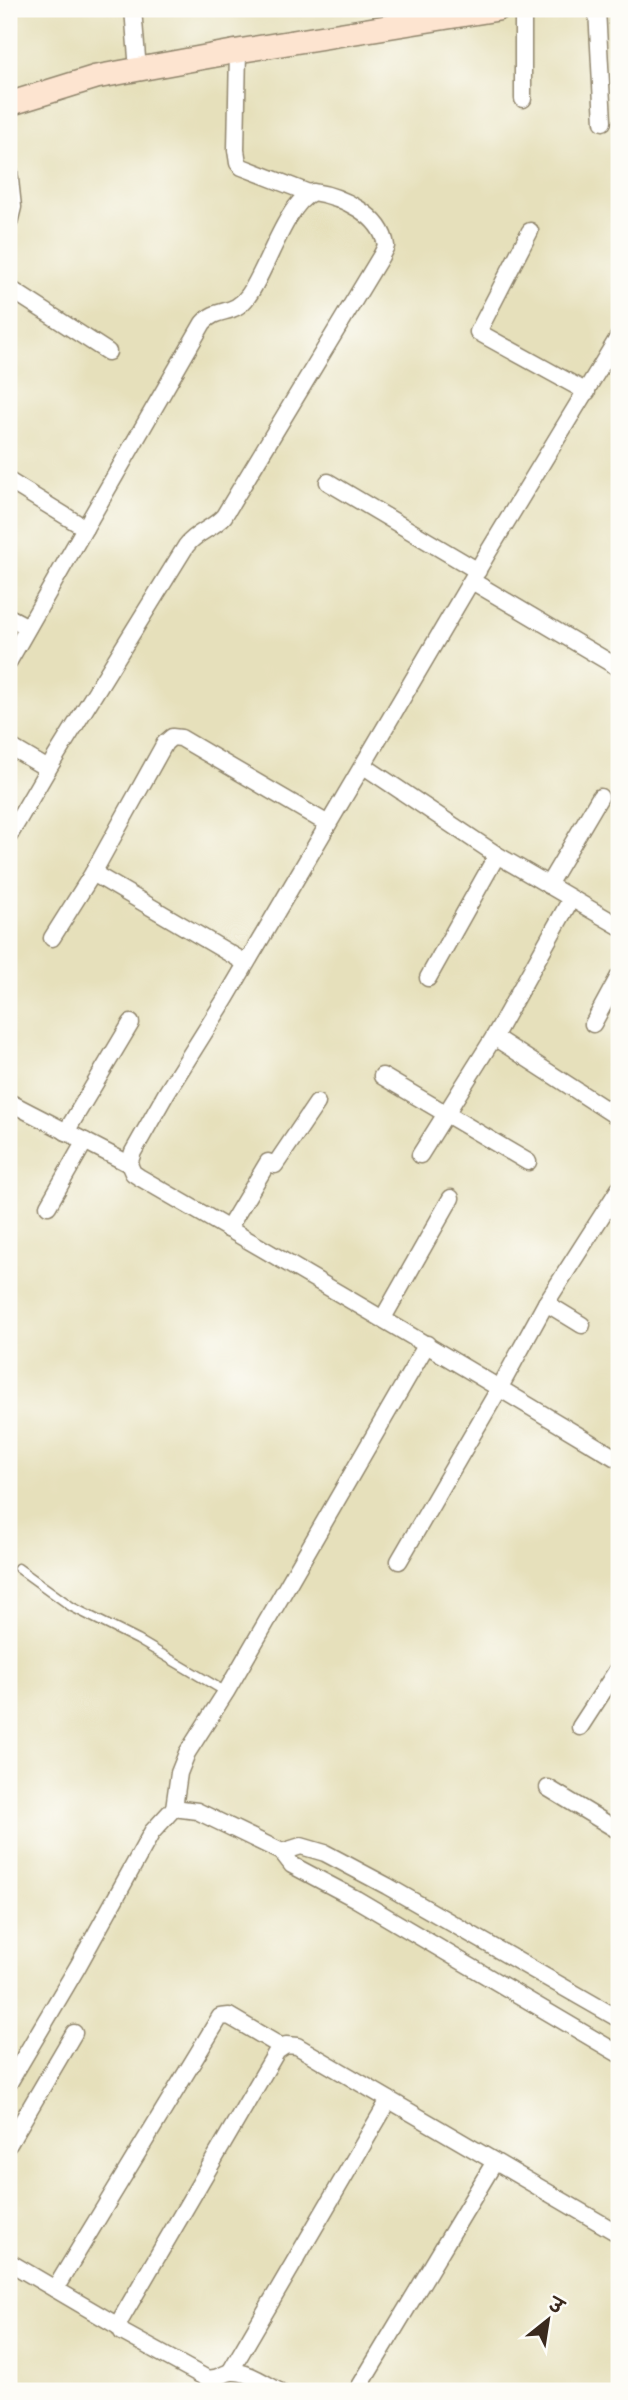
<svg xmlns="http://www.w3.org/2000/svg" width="628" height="2400" font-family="Caveat,'Playpen Sans Deva',sans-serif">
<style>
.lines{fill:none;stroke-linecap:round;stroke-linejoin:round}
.lane-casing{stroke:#90856c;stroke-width:11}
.street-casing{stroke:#90856c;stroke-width:19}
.secondary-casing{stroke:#90856c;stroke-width:26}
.lane{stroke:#fff;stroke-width:8}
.street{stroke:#fff;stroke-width:16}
.secondary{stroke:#fde4d0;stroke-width:23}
</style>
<rect width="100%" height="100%" fill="#fdfcf7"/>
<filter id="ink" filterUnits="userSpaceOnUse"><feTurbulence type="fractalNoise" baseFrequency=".0143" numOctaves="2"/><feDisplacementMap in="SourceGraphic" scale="14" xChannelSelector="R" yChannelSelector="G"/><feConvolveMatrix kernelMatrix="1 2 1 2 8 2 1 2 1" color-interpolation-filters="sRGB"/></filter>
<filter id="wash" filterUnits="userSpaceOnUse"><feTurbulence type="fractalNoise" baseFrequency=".00686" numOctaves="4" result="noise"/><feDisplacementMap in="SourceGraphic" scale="28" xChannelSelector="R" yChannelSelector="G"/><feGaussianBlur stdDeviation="1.57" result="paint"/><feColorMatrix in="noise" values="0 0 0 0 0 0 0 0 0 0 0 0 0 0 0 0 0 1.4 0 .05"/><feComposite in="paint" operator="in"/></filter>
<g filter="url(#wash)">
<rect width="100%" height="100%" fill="#e6e0bb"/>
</g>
<g filter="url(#ink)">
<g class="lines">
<g class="lane-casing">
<path id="lane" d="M18 1568 72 1607 138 1640 226 1692"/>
</g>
<g class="street-casing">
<g id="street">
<path d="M133 9 138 70"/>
<path d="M597 9 603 122"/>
<path d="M238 51 236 150 238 163 242 167 309 193"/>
<path d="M523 99V9"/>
<path d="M9 170 13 207 9 223"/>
<path d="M530 231 478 332 587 392"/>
<path d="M9 288 108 352"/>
<path d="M619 336 487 554 226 998 167 1092 133 1152 129 1164 133 1173 139 1177C300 1270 460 1364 619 1460"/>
<path d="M9 481 85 528 203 323C218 306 233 317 248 296 266 272 286 203 313 192 341 196 382 215 386 246L381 256 224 516C213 529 196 532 186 546L48 769 9 836"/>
<path d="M328 482 478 571"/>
<path d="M472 581 619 668"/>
<path d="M9 617 28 627"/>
<path d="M9 661 85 528"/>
<path d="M9 746 48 769"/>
<path d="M364 766 497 855 619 926"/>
<path d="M93 873 246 963"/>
<path d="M548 885 600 797"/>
<path d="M52 938 93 873 165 743 172 737 181 738 328 824"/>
<path d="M428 978 497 855"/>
<path d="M593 1024 619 976"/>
<path d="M494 1037 619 1118"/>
<path d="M382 1076 528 1162"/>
<path d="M9 1102 129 1164"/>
<path d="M66 1132 131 1023"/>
<path d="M420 1155 494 1037 571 899"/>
<path d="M48 1206 85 1141"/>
<path d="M228 1229 268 1162 275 1165 317 1103"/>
<path d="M546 1303 582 1325"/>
<path d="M383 1318 451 1198"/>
<path d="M399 1561 499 1389 546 1303 619 1189"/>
<path d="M580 1727 619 1667"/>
<path d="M548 1788 619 1831"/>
<path d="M174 1808 179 1773 187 1753 226 1692 427 1344"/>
<path d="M282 1852 301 1846 325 1853 387 1886 619 2019"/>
<path d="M9 2083 78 1966 152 1832 174 1808 197 1811 282 1852 292 1865 356 1899 619 2054"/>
<path d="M9 2144 74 2033"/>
<path d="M9 2262 118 2326"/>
<path d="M55 2289 220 2017 229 2016 282 2047"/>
<path d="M230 2372 389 2100"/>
<path d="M279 2391C265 2384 248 2371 232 2372 222 2373 217 2381 206 2378L122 2332 118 2324 277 2051 286 2045 297 2046 619 2234"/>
<path d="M357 2391 494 2163"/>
</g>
</g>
<g class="secondary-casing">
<path id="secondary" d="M9 104 96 77 238 51 498 9"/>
</g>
<use href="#lane" class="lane"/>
<use href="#street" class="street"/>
<use href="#secondary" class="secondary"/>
</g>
</g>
<rect width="628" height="2400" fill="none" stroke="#fdfcf7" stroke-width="35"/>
<g transform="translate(548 2320) rotate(30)" stroke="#fdfcf7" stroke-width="5" paint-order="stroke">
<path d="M0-5L12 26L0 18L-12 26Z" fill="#3b2a1e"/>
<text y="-10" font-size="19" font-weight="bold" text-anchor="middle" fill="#3b2a1e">उ</text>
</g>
</svg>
